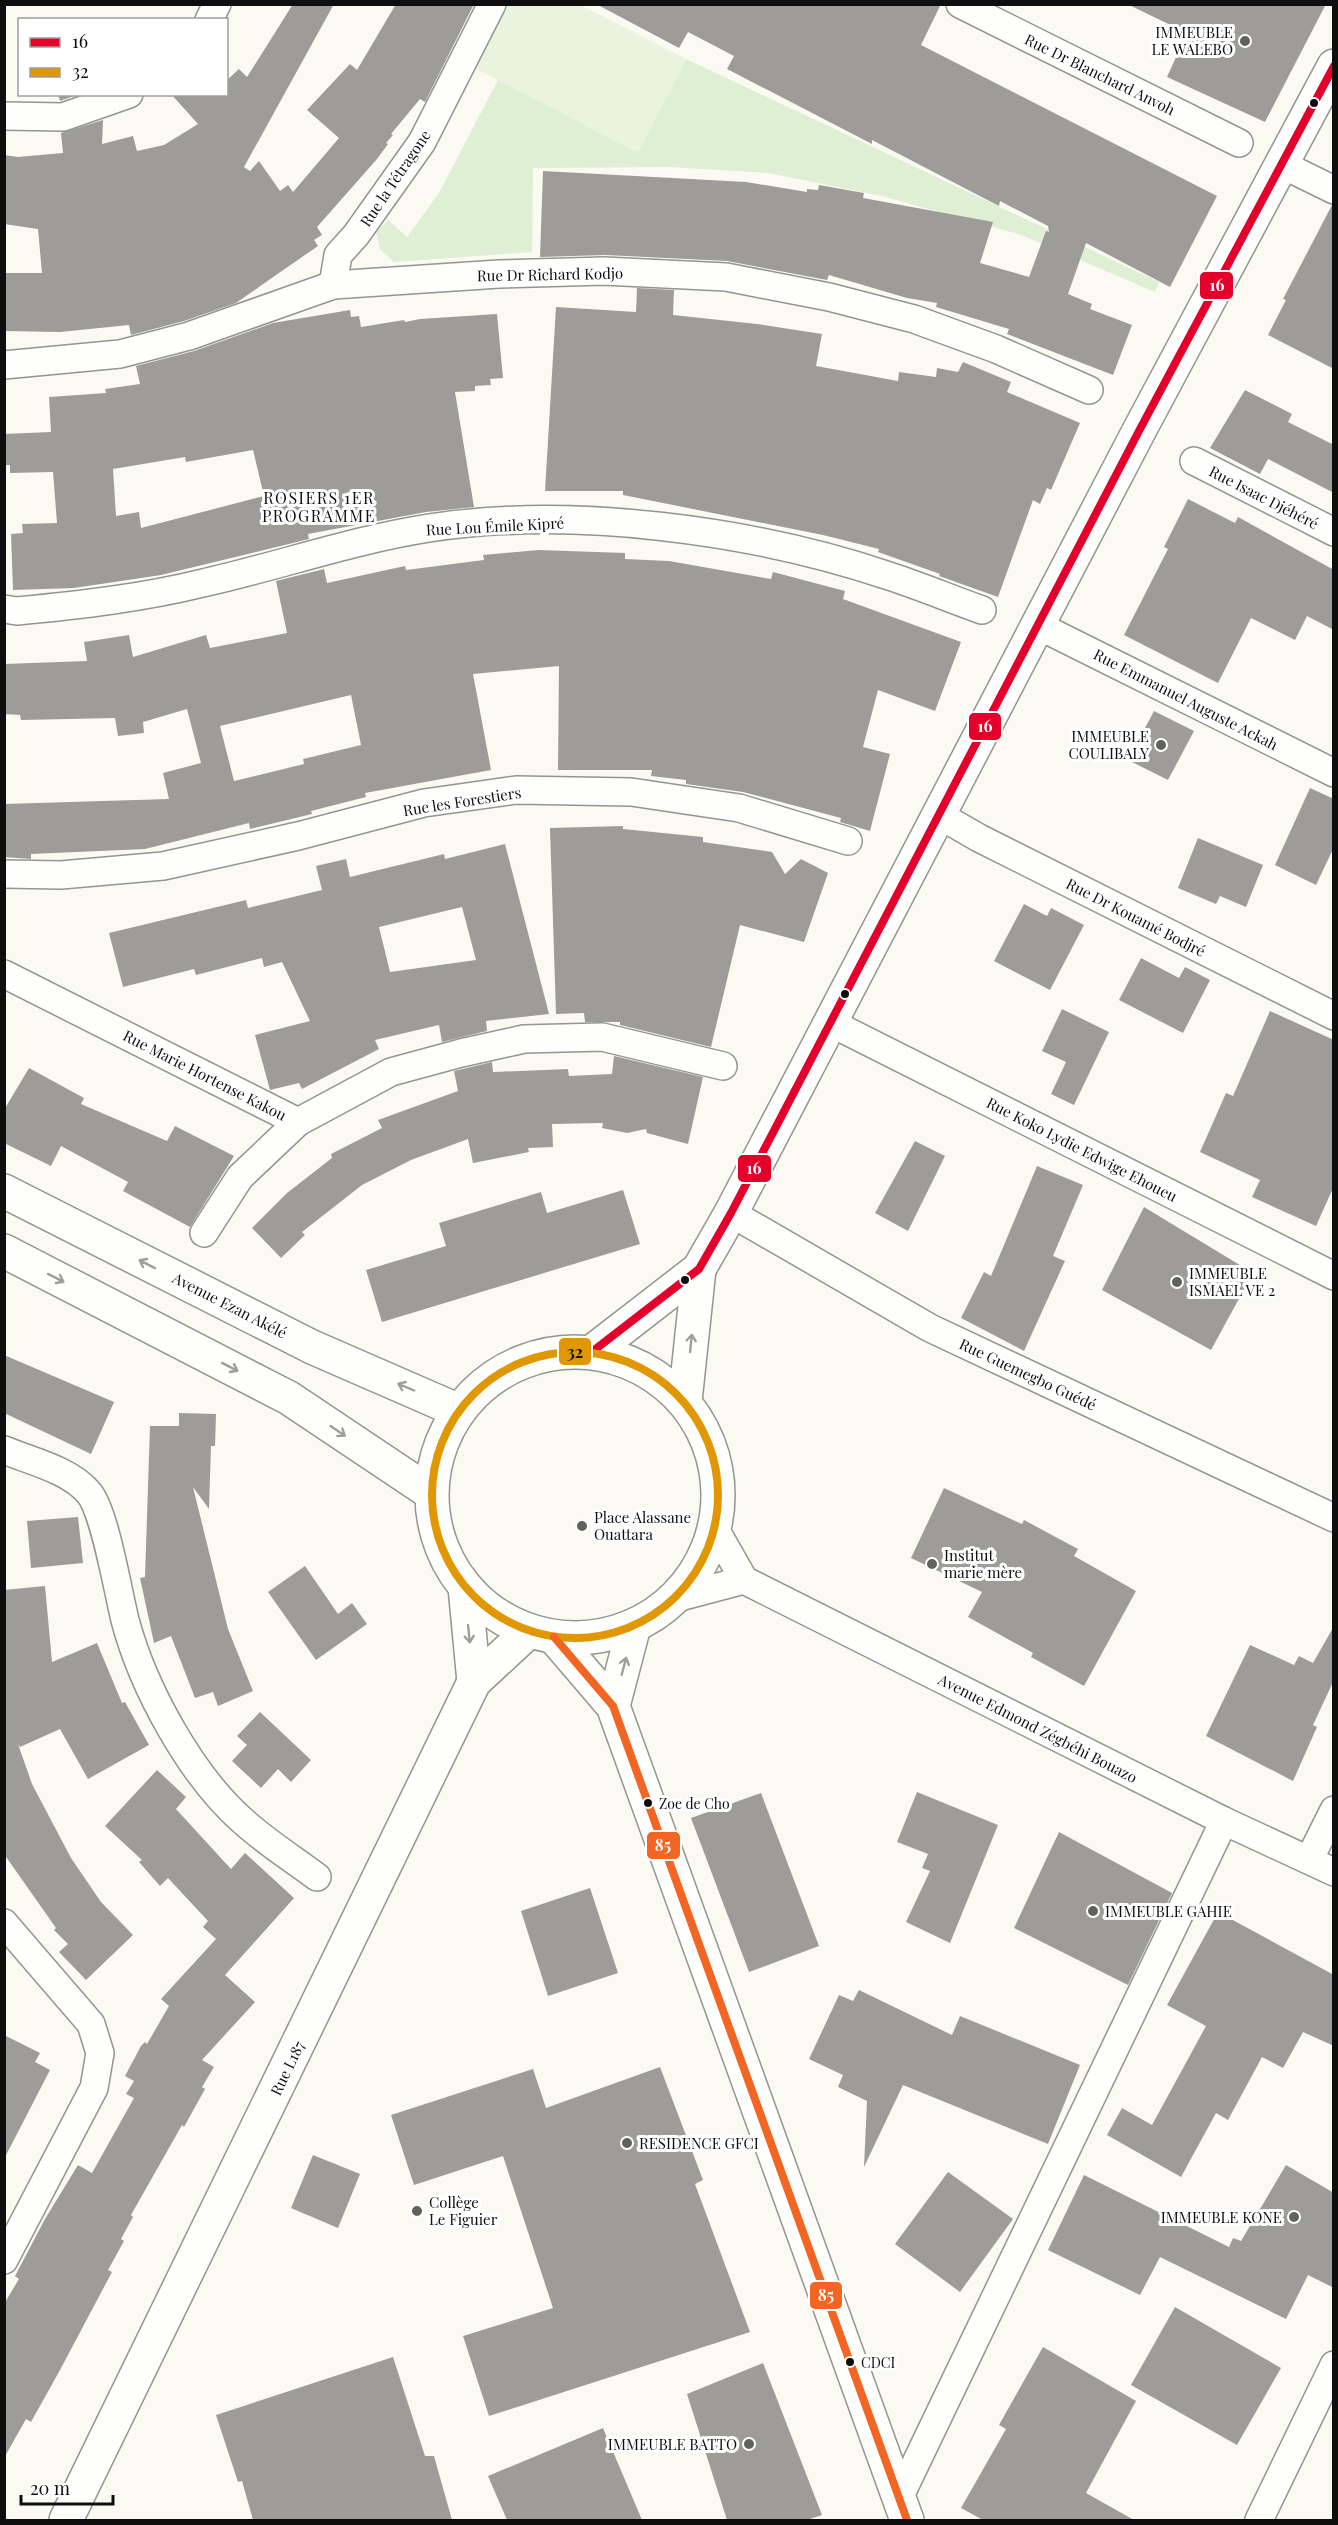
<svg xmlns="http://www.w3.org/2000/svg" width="1338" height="2525" font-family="'Playfair Display',serif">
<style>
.green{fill:#deefd4}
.pitch{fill:#e9f3dd}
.building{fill:#9e9c98;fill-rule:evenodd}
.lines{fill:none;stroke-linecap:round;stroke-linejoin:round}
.minor-casing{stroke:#949491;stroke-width:30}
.tertiary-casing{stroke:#949491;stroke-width:36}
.minor{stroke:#fefefd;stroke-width:27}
.tertiary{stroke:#fefefd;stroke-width:33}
.bus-1-casing{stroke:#fff;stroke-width:12}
.bus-2-casing{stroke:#fff;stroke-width:12}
.bus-3-casing{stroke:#fff;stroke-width:12}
.bus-1{stroke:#e4002b;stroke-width:8}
.bus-2{stroke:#e09701;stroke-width:8}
.bus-3{stroke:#f26522;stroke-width:8}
.oneway{stroke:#9e9e9d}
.poi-dot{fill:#61615e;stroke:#fff;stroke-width:2}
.bus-dot{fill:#0e0e0e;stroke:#fff;stroke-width:2}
.labels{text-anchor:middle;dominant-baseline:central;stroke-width:6;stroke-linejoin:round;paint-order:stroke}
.bus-label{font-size:14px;fill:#0e0e0e;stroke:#fff;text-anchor:start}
.poi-label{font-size:15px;fill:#0e0e0e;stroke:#fff;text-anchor:start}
.street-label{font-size:15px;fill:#0e0e0e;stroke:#fff}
.neighbourhood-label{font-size:16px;letter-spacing:1.5px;fill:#0e0e0e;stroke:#fff}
.line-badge{stroke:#fff;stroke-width:2}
.badge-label{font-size:16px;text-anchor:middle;font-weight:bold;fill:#fff}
.pale-badge-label{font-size:16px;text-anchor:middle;font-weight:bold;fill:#111}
</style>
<rect width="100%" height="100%" fill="#fafaf2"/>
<path class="green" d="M686 59 1159 282 1155 292 1022 235 882 196 769 173 671 167 533 168 532 252 394 262 380 249 376 232 388 220 407 237 439 193 498 80 638 152Z"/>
<path class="pitch" d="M496 4 580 5 686 59 638 153 465 63Z"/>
<g class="building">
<path d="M293 4H334L244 167 250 171 259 161 280 191 288 185 293 192 339 138 307 110 350 64 357 70 396 4H474L425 102 420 99 391 134 393 135 386 143 388 144 377 159 317 227 322 235 314 240 318 246 276 275 236 303 184 321 131 335 129 325 60 332 4 331V273H42L38 229 4 224V155L18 157 63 153 61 133 103 120 102 144 133 136 137 151 164 145 198 124 171 94H226V81L239 69 247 77Z"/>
<path d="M596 4H941L921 45 1217 196 1170 287 1086 243 1068 294 1092 304 1090 309 1132 325 1113 375 1007 334 1009 329 936 307 937 303 907 298 829 275 827 280 727 261 605 255 540 257 543 171 746 182 807 192V189L818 190 819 185 864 193 863 198 993 222 980 263 1029 277 1046 231 1049 232 1048 226 1000 201 999 206 872 140V144L727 69 734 56 688 32 679 48Z"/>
<path d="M1127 4H1326L1265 122 1167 77 1187 33Z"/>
<path d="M58 94H80L60 101Z"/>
<path d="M1332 205H1334V369L1268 335 1286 300 1283 299Z"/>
<path d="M637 288 674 290 673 315 757 324 822 334 816 366 898 381 899 372 936 377 937 368 958 372 963 362 1011 382 1007 392 1080 423 1051 490 1047 488 1040 504 1033 500 998 597 939 576 940 574 878 552 879 549 823 535 623 495V491H545L556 307 636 312Z"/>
<path d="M350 310 351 317 359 316 361 327 404 320 405 322 420 319 497 314 503 378 490 379 491 385 475 386V391L455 392 474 507 426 512 308 534 309 539 161 575 74 588 13 590 11 534 23 533 22 524 57 523 53 472 10 473V465H4V434L51 432 49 397 106 393 105 389 140 384 136 366 194 351 273 323ZM253 450 264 496 141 528 139 512 116 516 113 469 185 457 186 462Z"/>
<path d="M1245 390 1292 414 1288 422 1334 445V493L1268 459 1260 474 1210 448Z"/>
<path d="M1188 499 1235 523 1238 517 1334 570V630L1307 616 1295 640 1251 618 1218 683 1124 635 1168 549 1164 547Z"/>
<path d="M539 550 625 553V559L669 561 771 579 773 572 845 591 843 599 961 642 935 711 878 690 863 747 890 754 870 831 840 822 841 818 743 792 686 784V780L651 776 652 770H558L559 666 473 674 491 770 365 793 366 797 311 811 312 814 250 829 249 823 145 849 31 854V859L4 857V804L169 799 163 773 201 763 187 709 143 722 144 733 118 736 115 718 21 720 20 715 4 714V664L87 661 84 642 129 635 133 657 206 635 210 648 287 633 276 581 324 569 327 583 405 566 406 570 484 560 483 555ZM351 695 361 745 303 759 304 764 234 781 220 726Z"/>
<path d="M1154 711 1194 731 1168 780 1128 760Z"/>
<path d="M1310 788 1334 799V847L1316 885 1275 865Z"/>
<path d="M623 826V829L703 837V842L772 852 785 874 801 859 828 873 804 942 740 925 711 1047 620 1025V1022H585L584 1013 556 1014 550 828Z"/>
<path d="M1198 838 1263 865 1246 907 1220 896 1216 904 1178 888Z"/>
<path d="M505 844 549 1014 486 1021 487 1031 442 1042 439 1025 375 1040 379 1049 302 1089 299 1083 270 1090 255 1035 310 1021 282 962 264 967 262 958 196 975 194 969 123 987 109 933 246 900 248 908 322 890 316 866 346 859 350 877 444 854 445 859ZM462 907 476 960 390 972 379 927Z"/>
<path d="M1024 904 1047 916 1051 908 1084 925 1050 990 994 961Z"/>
<path d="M1141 958 1179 978 1185 967 1210 980 1183 1033 1119 1000Z"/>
<path d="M1062 1009 1109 1032 1074 1105 1051 1094 1066 1062 1042 1051Z"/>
<path d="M1270 1011 1334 1040V1186L1316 1226 1252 1197 1260 1180 1200 1152 1226 1093 1233 1096Z"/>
<path d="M614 1056 703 1077 688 1144 647 1133 646 1129 627 1133 602 1128 603 1123 552 1124 553 1147 528 1148 529 1152 473 1163 468 1139 411 1160 362 1185 302 1232 305 1235 281 1258 252 1228 287 1193 332 1158 331 1154 382 1128 378 1120 458 1091 454 1071 492 1062 493 1072 568 1069 569 1076 612 1074Z"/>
<path d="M29 1068 84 1098 81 1104 167 1141 175 1126 234 1156 190 1227 123 1191 128 1182 61 1146 51 1166 4 1143V1110Z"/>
<path d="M915 1141 945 1156 908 1231 875 1213Z"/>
<path d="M1037 1166 1083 1185 1053 1256 1065 1261 1024 1351 961 1318 984 1272 991 1276Z"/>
<path d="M623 1190 640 1244 382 1322 366 1270 446 1246 439 1223 541 1192 547 1213Z"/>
<path d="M1144 1207 1253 1273 1211 1350 1102 1290Z"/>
<path d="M4 1355 114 1402 91 1454 4 1413Z"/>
<path d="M179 1413 216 1414 215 1446H211L209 1509 193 1487 228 1629 253 1691 218 1706 213 1692 195 1698 171 1636 154 1643 140 1578 145 1577 150 1426H179Z"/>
<path d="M944 1488 1022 1524 1024 1520 1078 1549 1074 1556 1136 1591 1084 1686 1031 1657 1033 1653 968 1617 982 1592 911 1558Z"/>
<path d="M78 1517 83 1563 31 1568 27 1521Z"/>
<path d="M305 1566 338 1614 352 1603 367 1624 316 1660 268 1592Z"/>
<path d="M45 1586 52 1662 97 1643 122 1703 125 1702 149 1745 88 1779 60 1729 20 1747 18 1744 32 1784 71 1858 101 1902 133 1935 86 1980 59 1952 68 1944 54 1930 56 1928 4 1854V1590Z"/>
<path d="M1334 1626V1680L1313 1725 1317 1727 1293 1781 1206 1736 1250 1645 1294 1665 1299 1656 1313 1663Z"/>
<path d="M260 1712 311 1760 291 1782 278 1769 261 1788 232 1761 247 1745 237 1736Z"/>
<path d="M157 1770 186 1797 176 1809 231 1869 245 1853 294 1898 225 1975 255 2002 202 2060 214 2067 202 2087 205 2089 184 2127 182 2125 131 2215 133 2217 121 2239 124 2241 108 2270 112 2272 60 2370 31 2422 26 2419 4 2458V2304L19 2279 15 2276 45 2219 78 2165 92 2173 134 2098 126 2094 134 2081 125 2076 141 2046 145 2042 147 2044 169 2006 161 1999 216 1939 203 1927 208 1921 168 1878 160 1886 139 1862 142 1860 105 1826Z"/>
<path d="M917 1792 998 1825 950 1943 906 1922 930 1871 922 1868 928 1854 897 1842Z"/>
<path d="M761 1793 819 1946 749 1972 691 1818Z"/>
<path d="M1059 1832 1172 1893 1128 1985 1014 1928Z"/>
<path d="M590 1888 618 1973 548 1996 521 1911Z"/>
<path d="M1218 1912 1334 1975V2046L1303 2032 1283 2068 1262 2057 1228 2120 1216 2113 1181 2177 1107 2135 1122 2108 1152 2125 1206 2026 1167 2005Z"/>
<path d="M859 1990 952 2035 960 2016 1080 2065 1048 2144 903 2085 864 2167 867 2101 838 2087 843 2075 809 2059 839 1995 853 2001Z"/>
<path d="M4 2035 40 2053 35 2062 50 2070 4 2159Z"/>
<path d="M660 2067 703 2180 695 2184 750 2332 489 2416 463 2336 553 2308 503 2156 414 2185 391 2115 533 2069 546 2108Z"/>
<path d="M313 2155 360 2174 338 2228 291 2208Z"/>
<path d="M1286 2165 1334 2193V2288L1308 2275 1286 2319 1160 2257 1140 2295 1048 2250 1084 2175 1229 2247 1233 2238 1241 2241Z"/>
<path d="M948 2172 1013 2219 960 2292 895 2244Z"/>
<path d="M1175 2307 1281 2368 1237 2445 1131 2385Z"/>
<path d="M1043 2347 1136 2401 1086 2493 1134 2520H983L961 2508 1006 2429 999 2425Z"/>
<path d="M393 2357 425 2456H434L452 2520H253L242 2481 238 2482 216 2415Z"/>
<path d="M763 2363 822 2515 807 2520H727L687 2394Z"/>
<path d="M603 2428 642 2520H507L488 2476Z"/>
</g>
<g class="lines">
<g class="minor-casing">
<g id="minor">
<path d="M960 4 1239 143"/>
<path d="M209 20 217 4"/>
<path d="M4 116 63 117 129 94"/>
<path d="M1283 165 1334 190"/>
<path d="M333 285 338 255 356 235 422 142 492 4"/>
<path d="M4 365 120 354 189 336 333 285 499 274 604 271 726 277 829 297 914 319 996 349 1089 390"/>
<path d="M1194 461 1334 532"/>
<path d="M4 609 17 611C80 605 142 598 203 583 279 566 352 540 429 528 572 506 753 530 889 576 920 586 951 599 982 610"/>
<path d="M1039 626 1334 773"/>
<path d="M939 815 979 838 1334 1016"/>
<path d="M4 874 61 875 163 866 298 836 424 803 516 790 631 792 739 808 848 841"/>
<path d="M4 974 298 1122 391 1072 461 1053 524 1039 602 1037 723 1066"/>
<path d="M831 1023 1334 1276"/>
<path d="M731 1213 930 1328 1334 1518"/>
<path d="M204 1233 240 1177 298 1122"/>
<path d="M4 1450C31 1461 70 1470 89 1493 105 1512 118 1592 125 1620 143 1688 191 1776 244 1822 266 1842 293 1859 317 1877"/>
<path d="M715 1529 744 1580 1224 1821 1334 1872"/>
<path d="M676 1598 744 1580"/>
<path d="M1309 1860 1334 1810"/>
<path d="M4 1923 91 2024 100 2053 94 2088 4 2260"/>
<path d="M900 2496 1224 1821"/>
<path d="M1259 2520 1334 2365"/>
</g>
</g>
<g class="tertiary-casing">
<g id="tertiary">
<path d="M4 1191 312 1347 459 1411"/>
<path d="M4 1251 289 1398 431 1493"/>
<path d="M593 1351 699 1269 731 1213 1140 429 1334 66"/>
<circle cx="575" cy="1495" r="143"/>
<path d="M685 1401 699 1269"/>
<path d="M465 1587 474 1682"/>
<path d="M554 1637 613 1706 907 2520"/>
<path d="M613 1706 634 1626"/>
<path d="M66 2520 474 1682 529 1631"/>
</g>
</g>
<use href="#minor" class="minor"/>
<use href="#tertiary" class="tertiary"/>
<g class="bus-1-casing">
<path id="bus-1" d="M593 1351 699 1269 731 1213 1140 429 1334 66"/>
</g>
<g class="bus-2-casing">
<circle id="bus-2" cx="575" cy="1495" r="143"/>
</g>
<g class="bus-3-casing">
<path id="bus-3" d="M554 1637 613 1706 907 2520"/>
</g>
<use href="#bus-1" class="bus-1"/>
<use href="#bus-2" class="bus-2"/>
<use href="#bus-3" class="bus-3"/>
</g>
<defs><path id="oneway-shaft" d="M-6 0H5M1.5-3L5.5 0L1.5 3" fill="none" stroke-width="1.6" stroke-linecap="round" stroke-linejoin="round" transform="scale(1.5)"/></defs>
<g class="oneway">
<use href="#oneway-shaft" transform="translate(147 1264) rotate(-153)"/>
<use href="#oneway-shaft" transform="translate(56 1278) rotate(27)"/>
<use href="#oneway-shaft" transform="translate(691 1343) rotate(-84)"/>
<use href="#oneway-shaft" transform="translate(230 1367) rotate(27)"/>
<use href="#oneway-shaft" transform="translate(406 1387) rotate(-157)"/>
<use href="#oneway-shaft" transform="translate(338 1431) rotate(34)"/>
<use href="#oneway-shaft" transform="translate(469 1634) rotate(84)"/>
<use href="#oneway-shaft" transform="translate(624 1666) rotate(-75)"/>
</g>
<g class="poi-dot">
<circle cx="1245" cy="41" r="6"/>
<circle cx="1161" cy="745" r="6"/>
<circle cx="1177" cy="1282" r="6"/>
<circle cx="582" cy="1526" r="6"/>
<circle cx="932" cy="1564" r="6"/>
<circle cx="1093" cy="1911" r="6"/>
<circle cx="627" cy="2143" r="6"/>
<circle cx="417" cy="2211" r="6"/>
<circle cx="1294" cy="2217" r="6"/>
<circle cx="749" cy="2444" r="6"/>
</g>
<g class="bus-dot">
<circle cx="1314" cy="103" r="5"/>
<circle cx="845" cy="994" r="5"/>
<circle cx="685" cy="1280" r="5"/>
<circle cx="648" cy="1803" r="5"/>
<circle cx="850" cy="2362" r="5"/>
</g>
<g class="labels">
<g class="bus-label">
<text x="659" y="1803">Zoe de Cho</text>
<text x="861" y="2362">CDCI</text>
</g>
<g class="poi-label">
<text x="1233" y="32" text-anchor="end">IMMEUBLE<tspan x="1233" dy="17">LE WALEBO</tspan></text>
<text x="1149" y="736" text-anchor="end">IMMEUBLE<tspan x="1149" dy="17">COULIBALY</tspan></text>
<text x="1189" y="1273">IMMEUBLE<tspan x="1189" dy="17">ISMAEL VE 2</tspan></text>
<text x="594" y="1517">Place Alassane<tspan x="594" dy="17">Ouattara</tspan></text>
<text x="944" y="1555">Institut<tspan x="944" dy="17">marie mère</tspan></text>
<text x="1105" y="1911">IMMEUBLE GAHIE</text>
<text x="639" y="2143">RESIDENCE GFCI</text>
<text x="429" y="2202">Collège<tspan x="429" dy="17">Le Figuier</tspan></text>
<text x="1282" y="2217" text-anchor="end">IMMEUBLE KONE</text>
<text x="737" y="2444" text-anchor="end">IMMEUBLE BATTO</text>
</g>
<g class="street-label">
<text transform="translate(1100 74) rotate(26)">Rue Dr Blanchard Anvoh</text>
<text transform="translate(395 178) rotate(-56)">Rue la Tétragone</text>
<text transform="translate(550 274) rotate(-1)">Rue Dr Richard Kodjo</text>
<text transform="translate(1264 497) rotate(27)">Rue Isaac Djéhéré</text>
<text transform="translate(495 526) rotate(-3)">Rue Lou Émile Kipré</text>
<text transform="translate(1186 699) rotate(27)">Rue Emmanuel Auguste Ackah</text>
<text transform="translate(462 801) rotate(-9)">Rue les Forestiers</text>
<text transform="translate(1136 917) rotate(27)">Rue Dr Kouamé Bodjré</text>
<text transform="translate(205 1075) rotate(27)">Rue Marie Hortense Kakou</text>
<text transform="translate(1082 1149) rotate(27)">Rue Koko Lydie Edwige Ehoueu</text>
<text transform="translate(230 1305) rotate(27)">Avenue Ezan Akélé</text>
<text transform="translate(1028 1374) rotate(25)">Rue Guemegbo Guédé</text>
<text transform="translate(1038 1728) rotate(27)">Avenue Edmond Zégbéhi Bouazo</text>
<text transform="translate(287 2068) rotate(-64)">Rue L187</text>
</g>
<g class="neighbourhood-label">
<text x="319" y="497">ROSIERS 1ER<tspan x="319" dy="18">PROGRAMME</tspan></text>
</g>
</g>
<g class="line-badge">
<rect x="1199" y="271" width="35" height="29" rx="6" fill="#e4002b"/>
<rect x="968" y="712" width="34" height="29" rx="6" fill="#e4002b"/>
<rect x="737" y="1154" width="35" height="29" rx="6" fill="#e4002b"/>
<rect x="558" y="1337" width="34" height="29" rx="6" fill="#e09701"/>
<rect x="646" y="1831" width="35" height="29" rx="6" fill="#f26522"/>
<rect x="809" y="2281" width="34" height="29" rx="6" fill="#f26522"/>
</g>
<g class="badge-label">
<text x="1217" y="291">16</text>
<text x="985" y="732">16</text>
<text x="754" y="1174">16</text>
<text x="663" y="1851">85</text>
<text x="826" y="2301">85</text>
</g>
<g class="pale-badge-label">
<text x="575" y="1358">32</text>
</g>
<rect width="1338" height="2525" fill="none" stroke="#0e0e0e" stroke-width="12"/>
<rect x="18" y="18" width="210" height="78" fill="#ffffff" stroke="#9f9f9f" stroke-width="1.5"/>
<rect x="30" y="38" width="30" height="9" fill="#e4002b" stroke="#9f9f9f" stroke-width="1.5"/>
<text x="72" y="48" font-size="18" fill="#0e0e0e">16</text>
<rect x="30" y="68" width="30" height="9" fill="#e09701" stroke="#9f9f9f" stroke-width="1.5"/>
<text x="72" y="78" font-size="18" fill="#0e0e0e">32</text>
<path d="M21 2495v9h92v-9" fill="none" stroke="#0e0e0e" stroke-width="3"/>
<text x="30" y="2495" font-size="18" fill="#0e0e0e" stroke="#ffffff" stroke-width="4.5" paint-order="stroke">20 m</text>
</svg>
